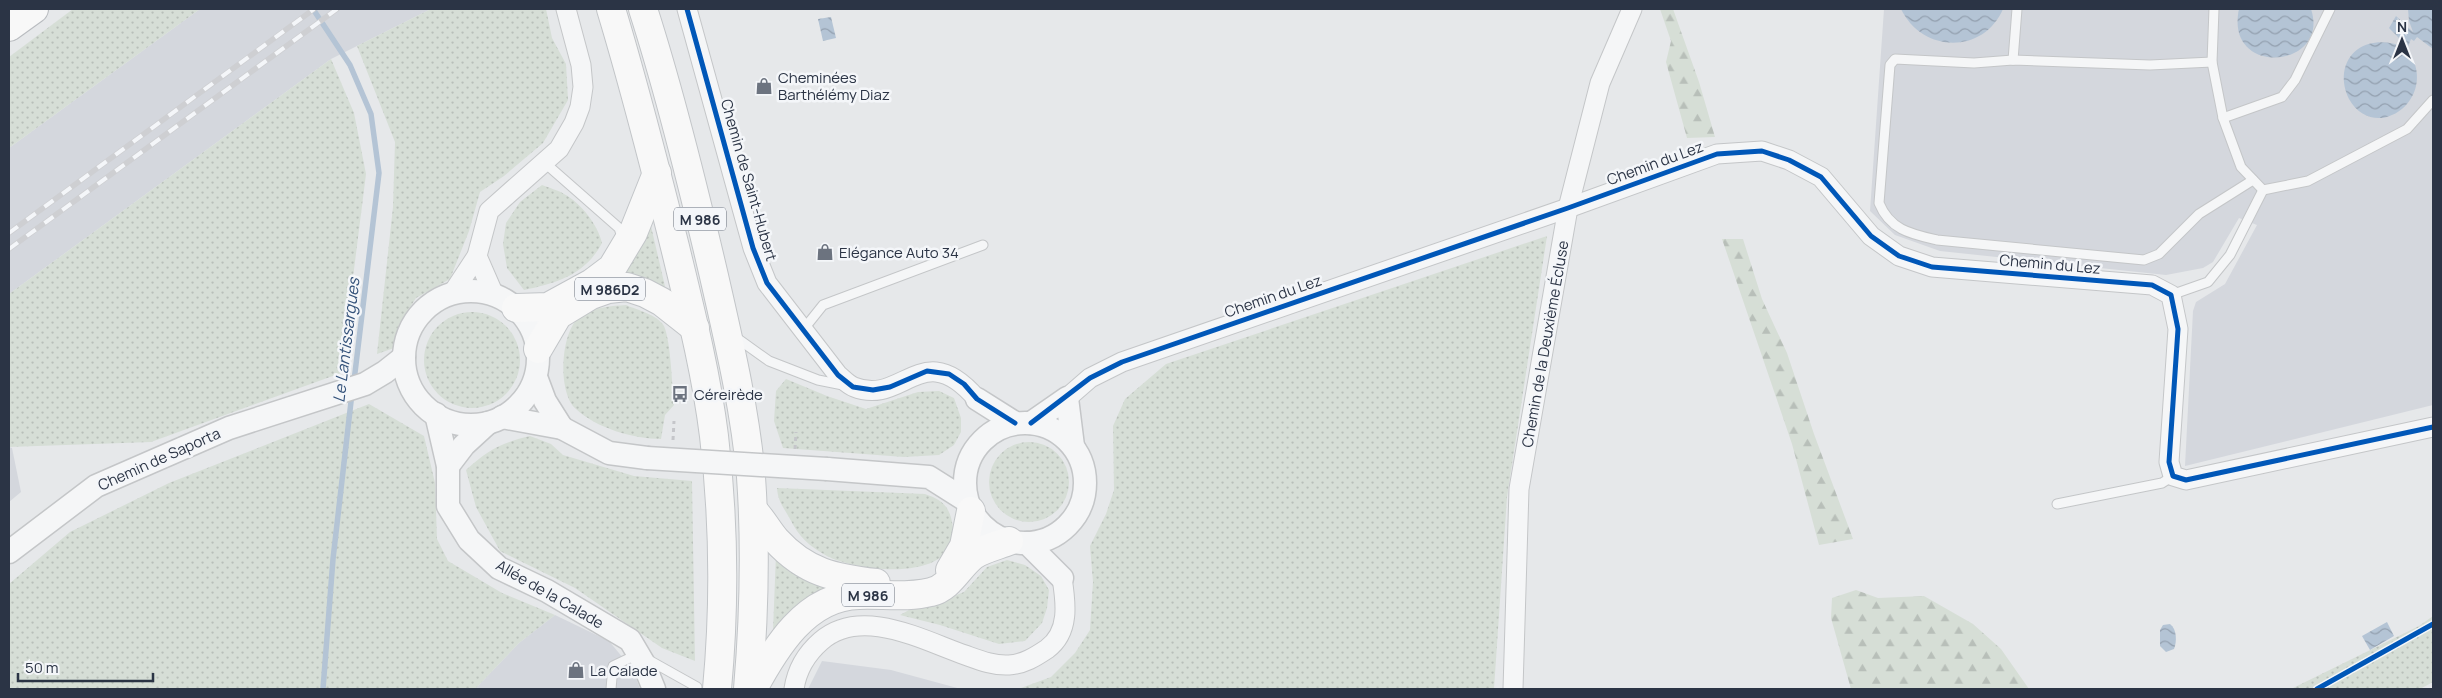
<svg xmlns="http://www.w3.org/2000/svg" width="2442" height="698" font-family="Manrope,sans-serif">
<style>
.built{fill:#d4d7dd}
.grass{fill:url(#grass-dots)}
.forest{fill:url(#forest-firs)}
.water{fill:url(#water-waves)}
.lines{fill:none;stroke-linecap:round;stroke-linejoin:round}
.stream{stroke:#b4c4d5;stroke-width:5.5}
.service-casing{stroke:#c4c6c8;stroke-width:11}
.minor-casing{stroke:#c4c6c8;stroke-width:21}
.tertiary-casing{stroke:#c4c6c8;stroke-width:25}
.primary-casing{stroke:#c2c5c8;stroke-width:30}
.motorway-casing{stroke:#b8bbbf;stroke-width:30}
.path{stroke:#c5c6ca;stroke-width:3;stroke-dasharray:4 4;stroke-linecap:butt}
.service{stroke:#f5f6f7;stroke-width:9}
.minor{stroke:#f5f6f7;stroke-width:19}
.tertiary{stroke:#f5f6f7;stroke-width:22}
.primary{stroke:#f8f8f8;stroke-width:28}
.motorway{stroke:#f8f8f8;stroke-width:28}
.rail-casing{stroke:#cecfd2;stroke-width:5.5}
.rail{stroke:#f4f6f9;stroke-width:4;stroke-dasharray:11;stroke-linecap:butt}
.tertiary-bridge-casing{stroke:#c4c6c8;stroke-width:25;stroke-linecap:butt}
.tertiary-bridge{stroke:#f5f6f7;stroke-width:22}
.cycleway-casing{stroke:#f4f6f9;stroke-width:8}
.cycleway{stroke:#0057b8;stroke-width:5}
.labels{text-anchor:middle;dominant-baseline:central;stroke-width:5;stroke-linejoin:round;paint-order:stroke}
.shield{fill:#f4f6f9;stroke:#676e7b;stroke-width:1}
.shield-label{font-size:14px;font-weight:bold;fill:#2b3445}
.poi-label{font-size:15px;fill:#2b3445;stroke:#f4f6f9;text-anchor:start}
.street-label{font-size:15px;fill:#2b3445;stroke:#f4f6f9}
.water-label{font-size:16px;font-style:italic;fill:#34527a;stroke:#f4f6f9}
</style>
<defs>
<pattern id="grass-dots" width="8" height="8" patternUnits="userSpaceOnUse" patternTransform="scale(1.25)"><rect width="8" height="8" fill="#d6ded6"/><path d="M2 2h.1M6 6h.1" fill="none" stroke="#b8bfb9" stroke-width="1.8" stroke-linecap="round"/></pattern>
<pattern id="forest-firs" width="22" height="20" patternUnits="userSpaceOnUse" patternTransform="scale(1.25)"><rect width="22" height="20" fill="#d6ded6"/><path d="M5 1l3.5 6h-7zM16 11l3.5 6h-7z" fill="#b8bfb9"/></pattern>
<pattern id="water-waves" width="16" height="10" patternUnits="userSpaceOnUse" patternTransform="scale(1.25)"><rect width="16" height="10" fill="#b4c4d5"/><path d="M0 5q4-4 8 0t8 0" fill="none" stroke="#93a0af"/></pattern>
</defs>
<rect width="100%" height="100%" fill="#e6e8ea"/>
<g class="built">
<path d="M200 9H431L331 59 9 294V148Z"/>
<path d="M1884 9H2433V405L2185 466 2193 311 2196 302 2225 284 2257 225 2239 218 2213 262 2203 268 2166 275 1940 251 1895 235 1870 211Z"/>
<path d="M9 447 12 448 21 492 9 502Z"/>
<path d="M555 615 609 641 633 670 640 689H475L519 643Z"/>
<path d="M822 661 891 670 961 689H808Z"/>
</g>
<g class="grass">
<path d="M73 9H200L9 148V57Z"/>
<path d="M431 9H546L552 38 566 64 568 100 543 143 504 176 480 192 469 231 450 279 416 298 403 318 394 348 377 354 393 207 395 142 357 46Z"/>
<path d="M331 59 354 113 366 174 341 373 151 442 9 447V294Z"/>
<path d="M542 185C549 188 558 190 564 194 581 203 598 225 602 243 585 275 557 283 524 290L507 268 503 244 506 223 520 202Z"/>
<path d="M650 222 667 295 623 271Z"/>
<path d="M1547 236 1507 497 1494 689H1010L1021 688 1051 677 1075 653 1090 630 1093 582 1090 546 1106 514 1114 490 1113 426 1125 399 1166 364Z"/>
<path d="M626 305C637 310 658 315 664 326 671 342 672 387 674 405L665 415 661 439C634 439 596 428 576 409 557 393 560 328 582 315 596 307 611 306 626 305Z"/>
<circle cx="472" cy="360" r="48"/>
<path d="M786 379 827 396 866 409 918 392 939 391 954 398 961 418V432L954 445 939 455 904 457 783 448 774 421 776 391Z"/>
<path d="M369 404 424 436 435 483 437 539 448 561 502 593 555 615 519 643 475 689H9V584L70 532 169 483Z"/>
<path d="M530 436 551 444 563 455 634 476 692 481 695 661 662 648 575 588 500 551 476 507 466 470C488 450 501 443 530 436Z"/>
<circle cx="1029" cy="482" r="40"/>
<path d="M777 488 925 494C940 499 949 505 952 522 965 584 860 573 827 556 809 546 799 537 790 519 784 508 778 502 777 488Z"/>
<path d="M776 554 803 579 833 590 773 631Z"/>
<path d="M1007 560 1025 565 1041 576 1049 590 1047 608 1042 623 1025 641 999 644 940 625 900 615 909 610 926 607 964 592 987 567Z"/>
<path d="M2433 616V682L2420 689H2291L2419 626Z"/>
</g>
<g class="forest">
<path d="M1660 9H1673L1699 82 1715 137 1687 138 1666 62 1671 41Z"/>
<path d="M1722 239H1743L1762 299 1787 353 1814 434 1853 539 1819 545 1792 444Z"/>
<path d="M1856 590 1878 598 1924 596 1973 624 2001 649 2029 689H1851L1831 618 1832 598Z"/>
</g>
<g class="water">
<path d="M1901 9H2003C1983 55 1922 53 1901 9Z"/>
<path d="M2239 9H2311C2331 69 2224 78 2239 9Z"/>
<path d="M2408 9H2433V49L2417 37 2414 41 2411 39 2407 49C2442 97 2376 146 2349 99 2345 91 2343 82 2344 73 2349 42 2380 37 2404 47V43L2389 28 2396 16 2413 32 2409 21Z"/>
<path d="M831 17 836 38 823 41 818 19Z"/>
<path d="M2387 622 2394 636 2370 650 2362 636Z"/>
<path d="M2170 624C2177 629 2177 642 2174 649L2166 652 2160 646V630L2163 625Z"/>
</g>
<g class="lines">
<g class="stream">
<path d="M313 9 350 65 371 114 379 173 354 381"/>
<path d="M323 689 333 559 352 393"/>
</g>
<g class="service-casing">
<g id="service">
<path d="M2214 9 2212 62 2223 118 2241 167 2263 190 2308 181 2407 129 2433 100"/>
<path d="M2013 60 2017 9"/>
<path d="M2212 62 2150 65 2013 60 1974 63 1895 59 1890 65 1879 203C1890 230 1911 234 1937 240L2144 260 2159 254 2199 214 2253 180"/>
<path d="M2223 118 2282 97 2295 80 2330 9"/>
<path d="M545 163 619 228 623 240"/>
<path d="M2171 295 2208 282 2230 255 2263 190"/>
<path d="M803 330 823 305 983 245"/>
<path d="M734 336 769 361 818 380 843 385"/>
<path d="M2057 504 2162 483 2173 476"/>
<path d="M611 689 613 666 638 654 697 687"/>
</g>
</g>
<g class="minor-casing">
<g id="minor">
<path d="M687 9 753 248 767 283 838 375C843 379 848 385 854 387 903 407 922 335 977 399"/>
<path d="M477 256 494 295"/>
<path d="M452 294 477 256 489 211 559 149 574 123 580 107 583 87 581 65 566 9"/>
<path d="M1067 398 1090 378 1122 362 1568 208 1717 154 1762 151 1789 160 1821 177 1871 236 1899 256 1932 267 2152 285 2171 295 2178 329 2169 462 2173 476 2186 480 2433 427"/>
<path d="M794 689C797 669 806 654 821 641 861 606 922 640 965 655 979 660 994 666 1009 665 1024 664 1035 657 1047 649 1070 632 1066 603 1062 578"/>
<path d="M1513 689 1519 489 1568 208 1600 83 1632 9"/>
</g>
</g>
<g class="tertiary-casing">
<g id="tertiary">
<circle cx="471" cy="358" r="67"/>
<path d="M536 377 545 401 562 428"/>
<path d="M977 399 1015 423"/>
<path d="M436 414 448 466V506L469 540 499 568 547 591 630 640 643 662 654 689"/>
<path d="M502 417 562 428 609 453 647 458"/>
<circle cx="1025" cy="483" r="60"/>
<path d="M1031 423 1067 398 1073 446"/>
<path d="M448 466 464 445 488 423"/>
<path d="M827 469 929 477 967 501"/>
<path d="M1027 543 1062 578"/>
<path d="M9 552 96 486 229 428 365 384 385 372 404 357"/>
</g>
</g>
<g class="primary-casing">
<g id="primary">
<path d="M611 9C635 88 655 167 675 247 690 309 706 372 714 436 724 521 725 604 717 689"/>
<path d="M643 9C671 96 693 186 714 276 729 342 745 409 751 477 756 548 754 619 748 689"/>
<path d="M516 308 548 307 592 283 612 268 633 233 657 173"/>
<path d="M538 349 558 315 591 295 608 289 627 287 645 293 662 302 695 328"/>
<path d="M753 510C762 519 768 531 776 540 806 573 835 578 876 583"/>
<path d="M950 570 964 546 971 511"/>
<path d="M753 689C775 648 806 596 859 595 883 594 907 598 931 592 950 588 959 566 974 555 983 549 999 545 1009 541"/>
</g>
</g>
<g class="motorway-casing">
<path id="motorway" d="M9 27 34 9"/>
</g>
<g class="path">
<path d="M673 440 674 421"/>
<path d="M795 449 796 432"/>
</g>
<use href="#service" class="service"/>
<use href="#minor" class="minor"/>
<use href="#tertiary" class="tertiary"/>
<use href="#primary" class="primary"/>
<use href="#motorway" class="motorway"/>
<g class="rail-casing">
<g id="rail">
<path d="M9 233 314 9"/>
<path d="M9 249 337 9"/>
</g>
</g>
<use href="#rail" class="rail"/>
<g class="tertiary-bridge-casing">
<path id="tertiary-bridge" d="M647 458 827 469"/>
</g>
<use href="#tertiary-bridge" class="tertiary-bridge"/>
<g class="cycleway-casing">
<g id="cycleway">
<path d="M687 9 753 248 767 283 838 375 853 387 873 390 890 387 927 371 949 374 964 384 977 399 1015 423"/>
<path d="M1031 423 1090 378 1122 362 1568 208 1717 154 1762 151 1789 160 1821 177 1871 236 1899 256 1932 267 2152 285 2171 295 2178 329 2169 462 2173 476 2186 480 2433 427"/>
<path d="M2317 689 2433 624"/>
</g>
</g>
<use href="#cycleway" class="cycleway"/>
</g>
<defs>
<g id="shop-bare" transform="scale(1.35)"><path d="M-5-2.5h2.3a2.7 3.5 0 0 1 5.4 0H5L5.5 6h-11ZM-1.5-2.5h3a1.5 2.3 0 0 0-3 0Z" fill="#6c737f" stroke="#f4f6f9" stroke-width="2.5" paint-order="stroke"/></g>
<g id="bus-bare" transform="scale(1.35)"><path d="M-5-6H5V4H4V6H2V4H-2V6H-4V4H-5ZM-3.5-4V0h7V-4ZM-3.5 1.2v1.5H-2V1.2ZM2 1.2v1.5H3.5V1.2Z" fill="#6c737f" stroke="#f4f6f9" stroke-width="2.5" paint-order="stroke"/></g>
</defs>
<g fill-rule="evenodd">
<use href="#shop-bare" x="764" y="86"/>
<use href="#shop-bare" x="825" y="252"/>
<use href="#bus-bare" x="680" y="394"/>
<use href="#shop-bare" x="576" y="670"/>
</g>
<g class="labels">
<g class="shield">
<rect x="674" y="207.5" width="52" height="23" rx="4"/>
<rect x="575" y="277.5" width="70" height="23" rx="4"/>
<rect x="842" y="583.5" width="52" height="23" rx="4"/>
</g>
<g class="shield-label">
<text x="700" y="219">M 986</text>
<text x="610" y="289">M 986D2</text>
<text x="868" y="595">M 986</text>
</g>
<g class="poi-label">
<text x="778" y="77">Cheminées<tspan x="778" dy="17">Barthélémy Diaz</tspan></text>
<text x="839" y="252">Elégance Auto 34</text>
<text x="694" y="394">Céreirède</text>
<text x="590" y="670">La Calade</text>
</g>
<g class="street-label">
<text transform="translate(1655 163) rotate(-20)">Chemin du Lez</text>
<text transform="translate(749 180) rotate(74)">Chemin de Saint-Hubert</text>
<text transform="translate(2050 264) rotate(5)">Chemin du Lez</text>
<text transform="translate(1273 296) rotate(-19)">Chemin du Lez</text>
<text transform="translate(1545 344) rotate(-80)">Chemin de la Deuxième Écluse</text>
<text transform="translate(159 459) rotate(-24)">Chemin de Saporta</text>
<text transform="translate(550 594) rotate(30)">Allée de la Calade</text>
</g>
<g class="water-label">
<text transform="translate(346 340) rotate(-83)">Le Lantissargues</text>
</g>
</g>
<rect width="2442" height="698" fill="none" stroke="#2b3445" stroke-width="20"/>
<g transform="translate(2402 40)" stroke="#f4f6f9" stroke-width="4" paint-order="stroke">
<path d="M0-4L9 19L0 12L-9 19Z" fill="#2b3445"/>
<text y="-8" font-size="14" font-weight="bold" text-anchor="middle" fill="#2b3445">N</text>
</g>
<path d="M18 673v8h135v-8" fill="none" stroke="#2b3445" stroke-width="2.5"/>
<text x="25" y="673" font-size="15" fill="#2b3445" stroke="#f4f6f9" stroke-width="4" paint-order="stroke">50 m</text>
</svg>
